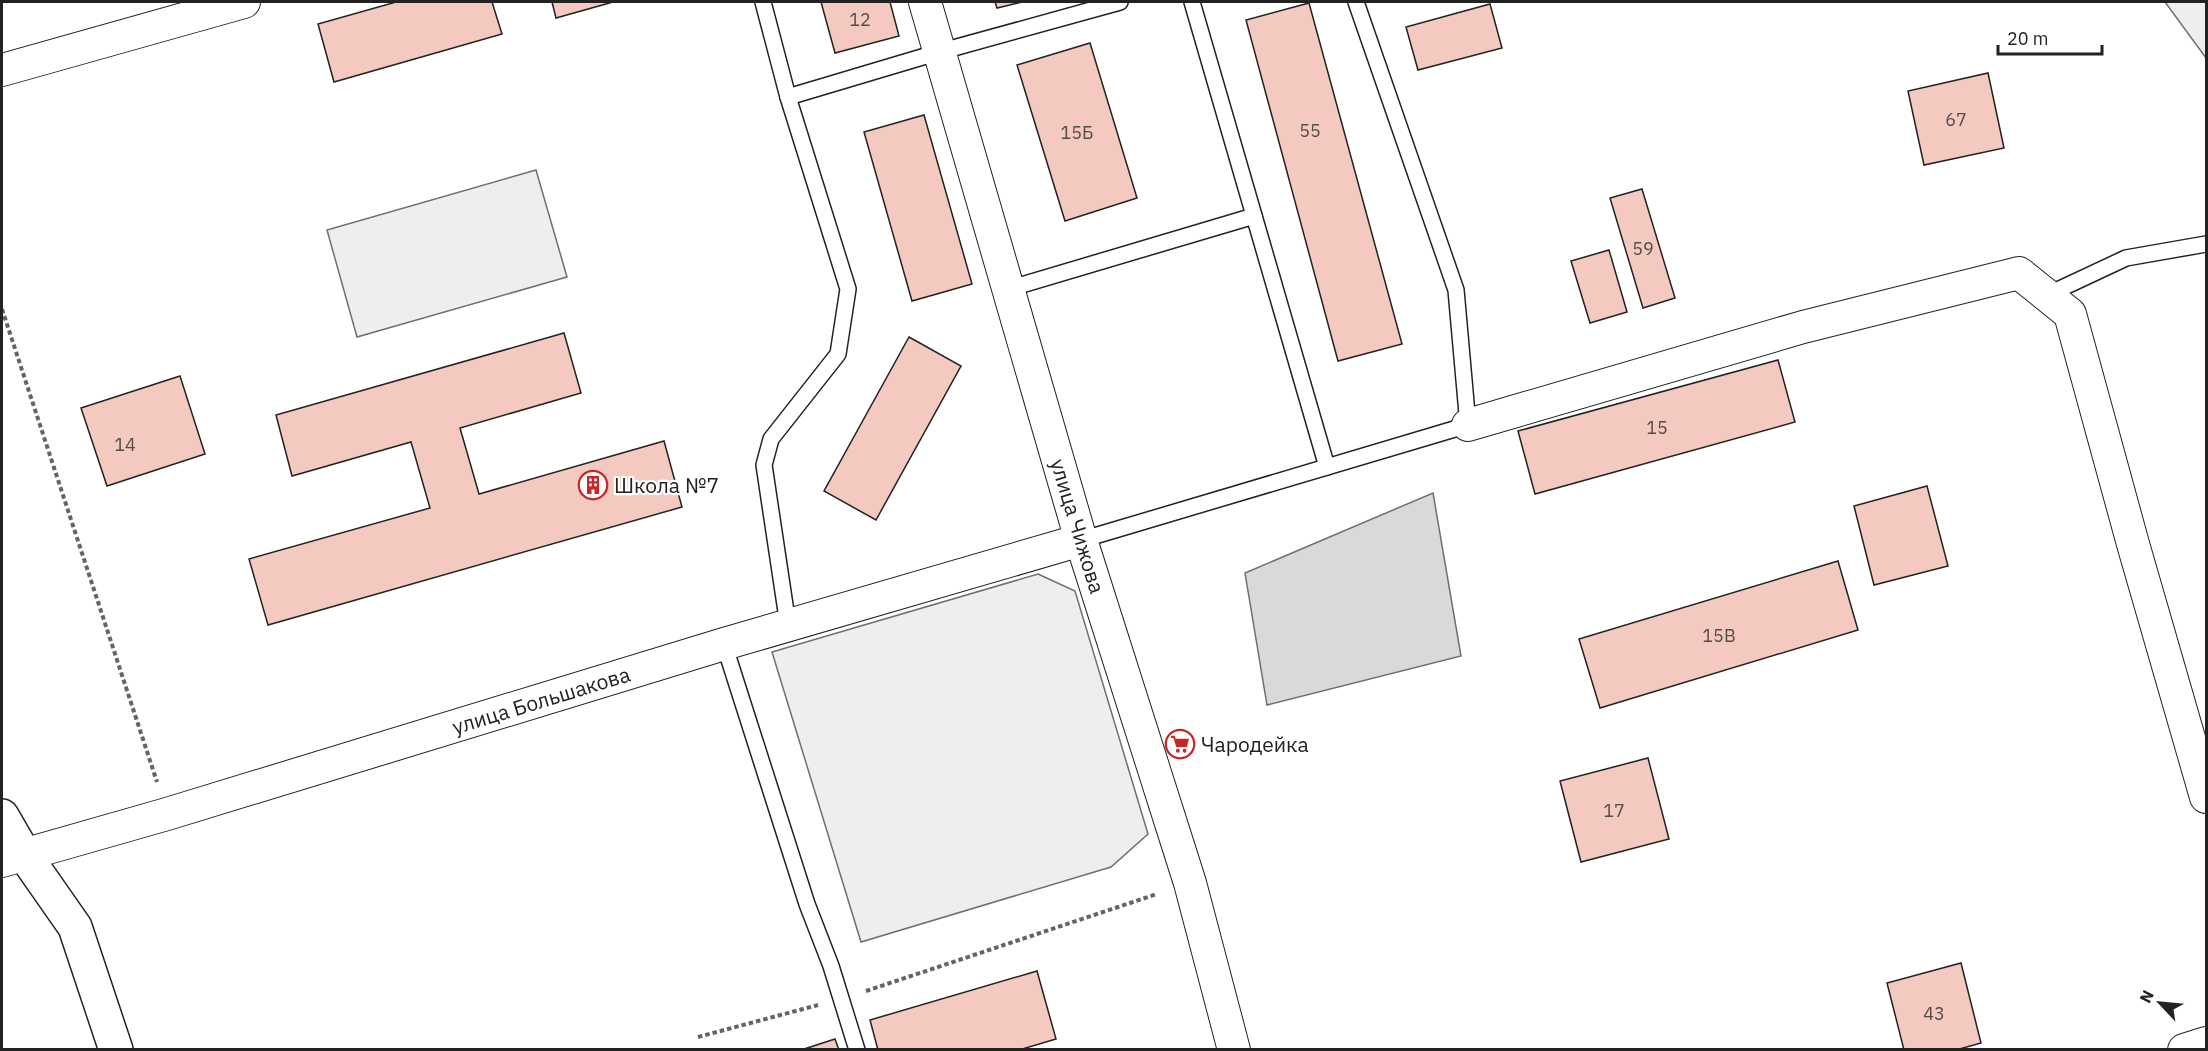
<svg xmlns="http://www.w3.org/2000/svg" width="2208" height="1051" font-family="'IBM Plex Sans',sans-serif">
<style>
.green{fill:#eee;stroke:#6f6f6f;stroke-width:1.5}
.water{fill:#d9d9d9;stroke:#6f6f6f;stroke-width:1.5}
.building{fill:#f3c9c0;stroke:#222;stroke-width:1.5}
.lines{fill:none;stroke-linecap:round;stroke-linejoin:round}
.service-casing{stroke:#222;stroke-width:18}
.minor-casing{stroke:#222;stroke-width:34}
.tertiary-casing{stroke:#222;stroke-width:36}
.path{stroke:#646464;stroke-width:4;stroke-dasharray:4.5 3;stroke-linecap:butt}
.service{stroke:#fff;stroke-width:15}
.minor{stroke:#fff;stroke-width:32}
.tertiary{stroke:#fff;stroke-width:33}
.labels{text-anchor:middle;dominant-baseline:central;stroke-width:4.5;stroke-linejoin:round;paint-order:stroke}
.number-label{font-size:18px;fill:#564c4a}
.poi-label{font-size:21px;fill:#222;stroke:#fff;text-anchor:start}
.street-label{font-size:21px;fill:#222;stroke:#fff}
</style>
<rect width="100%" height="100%" fill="#fff"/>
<g class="green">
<path d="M2165 2H2206V58Z"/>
<path d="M536 170 567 277 357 337 327 230Z"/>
<path d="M1038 574 1075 591 1148 834 1111 867 861 942 772 652Z"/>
</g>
<path class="water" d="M1433 493 1461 656 1267 705 1245 573Z"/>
<g class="building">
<path d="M396 2H492L502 34 334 82 318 24Z"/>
<path d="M552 2H613L556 18Z"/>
<path d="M821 2H890L899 36 835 53Z"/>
<path d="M995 2H1022L997 8Z"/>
<path d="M1309 3 1402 344 1338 361 1246 20Z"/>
<path d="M1490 4 1502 48 1418 70 1406 27Z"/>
<path d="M1090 43 1137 198 1065 221 1017 65Z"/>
<path d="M1988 73 2004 148 1924 165 1908 91Z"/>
<path d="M924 115 972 284 912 301 864 132Z"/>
<path d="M1642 189 1675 298 1643 308 1610 198Z"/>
<path d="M1609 250 1627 312 1590 323 1571 261Z"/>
<path d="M564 333 581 393 460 428 479 494 664 441 682 507 268 625 249 559 430 508 411 442 292 476 276 415Z"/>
<path d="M909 337 961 366 876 520 824 491Z"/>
<path d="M1778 360 1795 422 1535 494 1518 431Z"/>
<path d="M180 376 205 454 107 486 81 408Z"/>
<path d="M1927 486 1948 566 1874 585 1854 506Z"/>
<path d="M1838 561 1858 630 1600 708 1579 639Z"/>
<path d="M1648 758 1669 839 1581 862 1560 781Z"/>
<path d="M1961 963 1981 1043 1956 1050H1904L1887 983Z"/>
<path d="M1037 971 1056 1039 1019 1050H878L870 1020Z"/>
<path d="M835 1039 839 1050H801Z"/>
</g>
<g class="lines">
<g class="service-casing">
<g id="service">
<path d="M763 2 788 97"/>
<path d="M1192 2 1327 467"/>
<path d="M1008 289 1254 216"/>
<path d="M2047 295 2126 258 2206 244"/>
<path d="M1081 540 1468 425 1456 290 1356 2"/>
<path d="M788 625 764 465 771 439 838 354 848 289 788 97 939 52 1120 2"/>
<path d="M724 644 807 904 831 966 857 1050"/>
</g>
</g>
<g class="minor-casing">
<g id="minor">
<path d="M925 2 1081 540 1190 883 1234 1050"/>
<path d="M2 70 244 2"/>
<path d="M1468 425 1803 327 2019 273 2070 314 2133 544 2206 797"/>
<path d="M2 861 167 814 724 644 1081 540"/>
<path d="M2184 1050 2206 1043"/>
</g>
</g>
<g class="tertiary-casing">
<path id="tertiary" d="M2 816 24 854 75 927 116 1050"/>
</g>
<g class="path">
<path d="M2 309 157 782"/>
<path d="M866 991 1157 894"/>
<path d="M698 1037 818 1005"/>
</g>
<use href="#service" class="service"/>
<use href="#minor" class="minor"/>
<use href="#tertiary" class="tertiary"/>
</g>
<defs>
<g id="building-ring" transform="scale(1.5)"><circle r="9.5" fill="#fff" stroke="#c62828" stroke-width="1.5"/><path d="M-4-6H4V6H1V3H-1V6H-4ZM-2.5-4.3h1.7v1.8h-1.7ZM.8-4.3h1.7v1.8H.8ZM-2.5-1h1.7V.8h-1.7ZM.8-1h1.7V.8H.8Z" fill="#c62828"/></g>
<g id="supermarket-ring" transform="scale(1.5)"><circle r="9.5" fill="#fff" stroke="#c62828" stroke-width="1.5"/><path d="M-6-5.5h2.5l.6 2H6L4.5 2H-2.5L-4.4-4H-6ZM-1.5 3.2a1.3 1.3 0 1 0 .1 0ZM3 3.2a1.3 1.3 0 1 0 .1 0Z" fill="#c62828"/></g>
</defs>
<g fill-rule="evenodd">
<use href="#building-ring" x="593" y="485"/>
<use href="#supermarket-ring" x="1180" y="744"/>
</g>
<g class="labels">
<g class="number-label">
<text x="860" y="19">12</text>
<text x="1956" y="119">67</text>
<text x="1310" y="130">55</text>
<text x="1077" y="132">15Б</text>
<text x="1643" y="248">59</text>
<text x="1657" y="427">15</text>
<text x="125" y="444">14</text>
<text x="1719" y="635">15В</text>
<text x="1614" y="810">17</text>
<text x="1934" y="1013">43</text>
</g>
<g class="poi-label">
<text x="614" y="485">Школа №7</text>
<text x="1201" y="744">Чародейка</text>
</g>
<g class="street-label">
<text transform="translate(1078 526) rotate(73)">улица Чижова</text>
<text transform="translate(541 700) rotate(-17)">улица Большакова</text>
</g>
</g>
<rect width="2208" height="1051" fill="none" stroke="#222222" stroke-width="6"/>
<g transform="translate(2160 1003) rotate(296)" stroke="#ffffff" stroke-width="4.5" paint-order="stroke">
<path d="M0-4.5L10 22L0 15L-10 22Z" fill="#222222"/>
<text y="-9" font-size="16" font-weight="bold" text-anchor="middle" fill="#222222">N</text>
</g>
<path d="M1998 45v9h104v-9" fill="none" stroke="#222222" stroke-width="3"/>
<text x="2007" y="45" font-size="18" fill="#222222" stroke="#ffffff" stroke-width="4.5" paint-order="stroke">20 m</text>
</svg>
